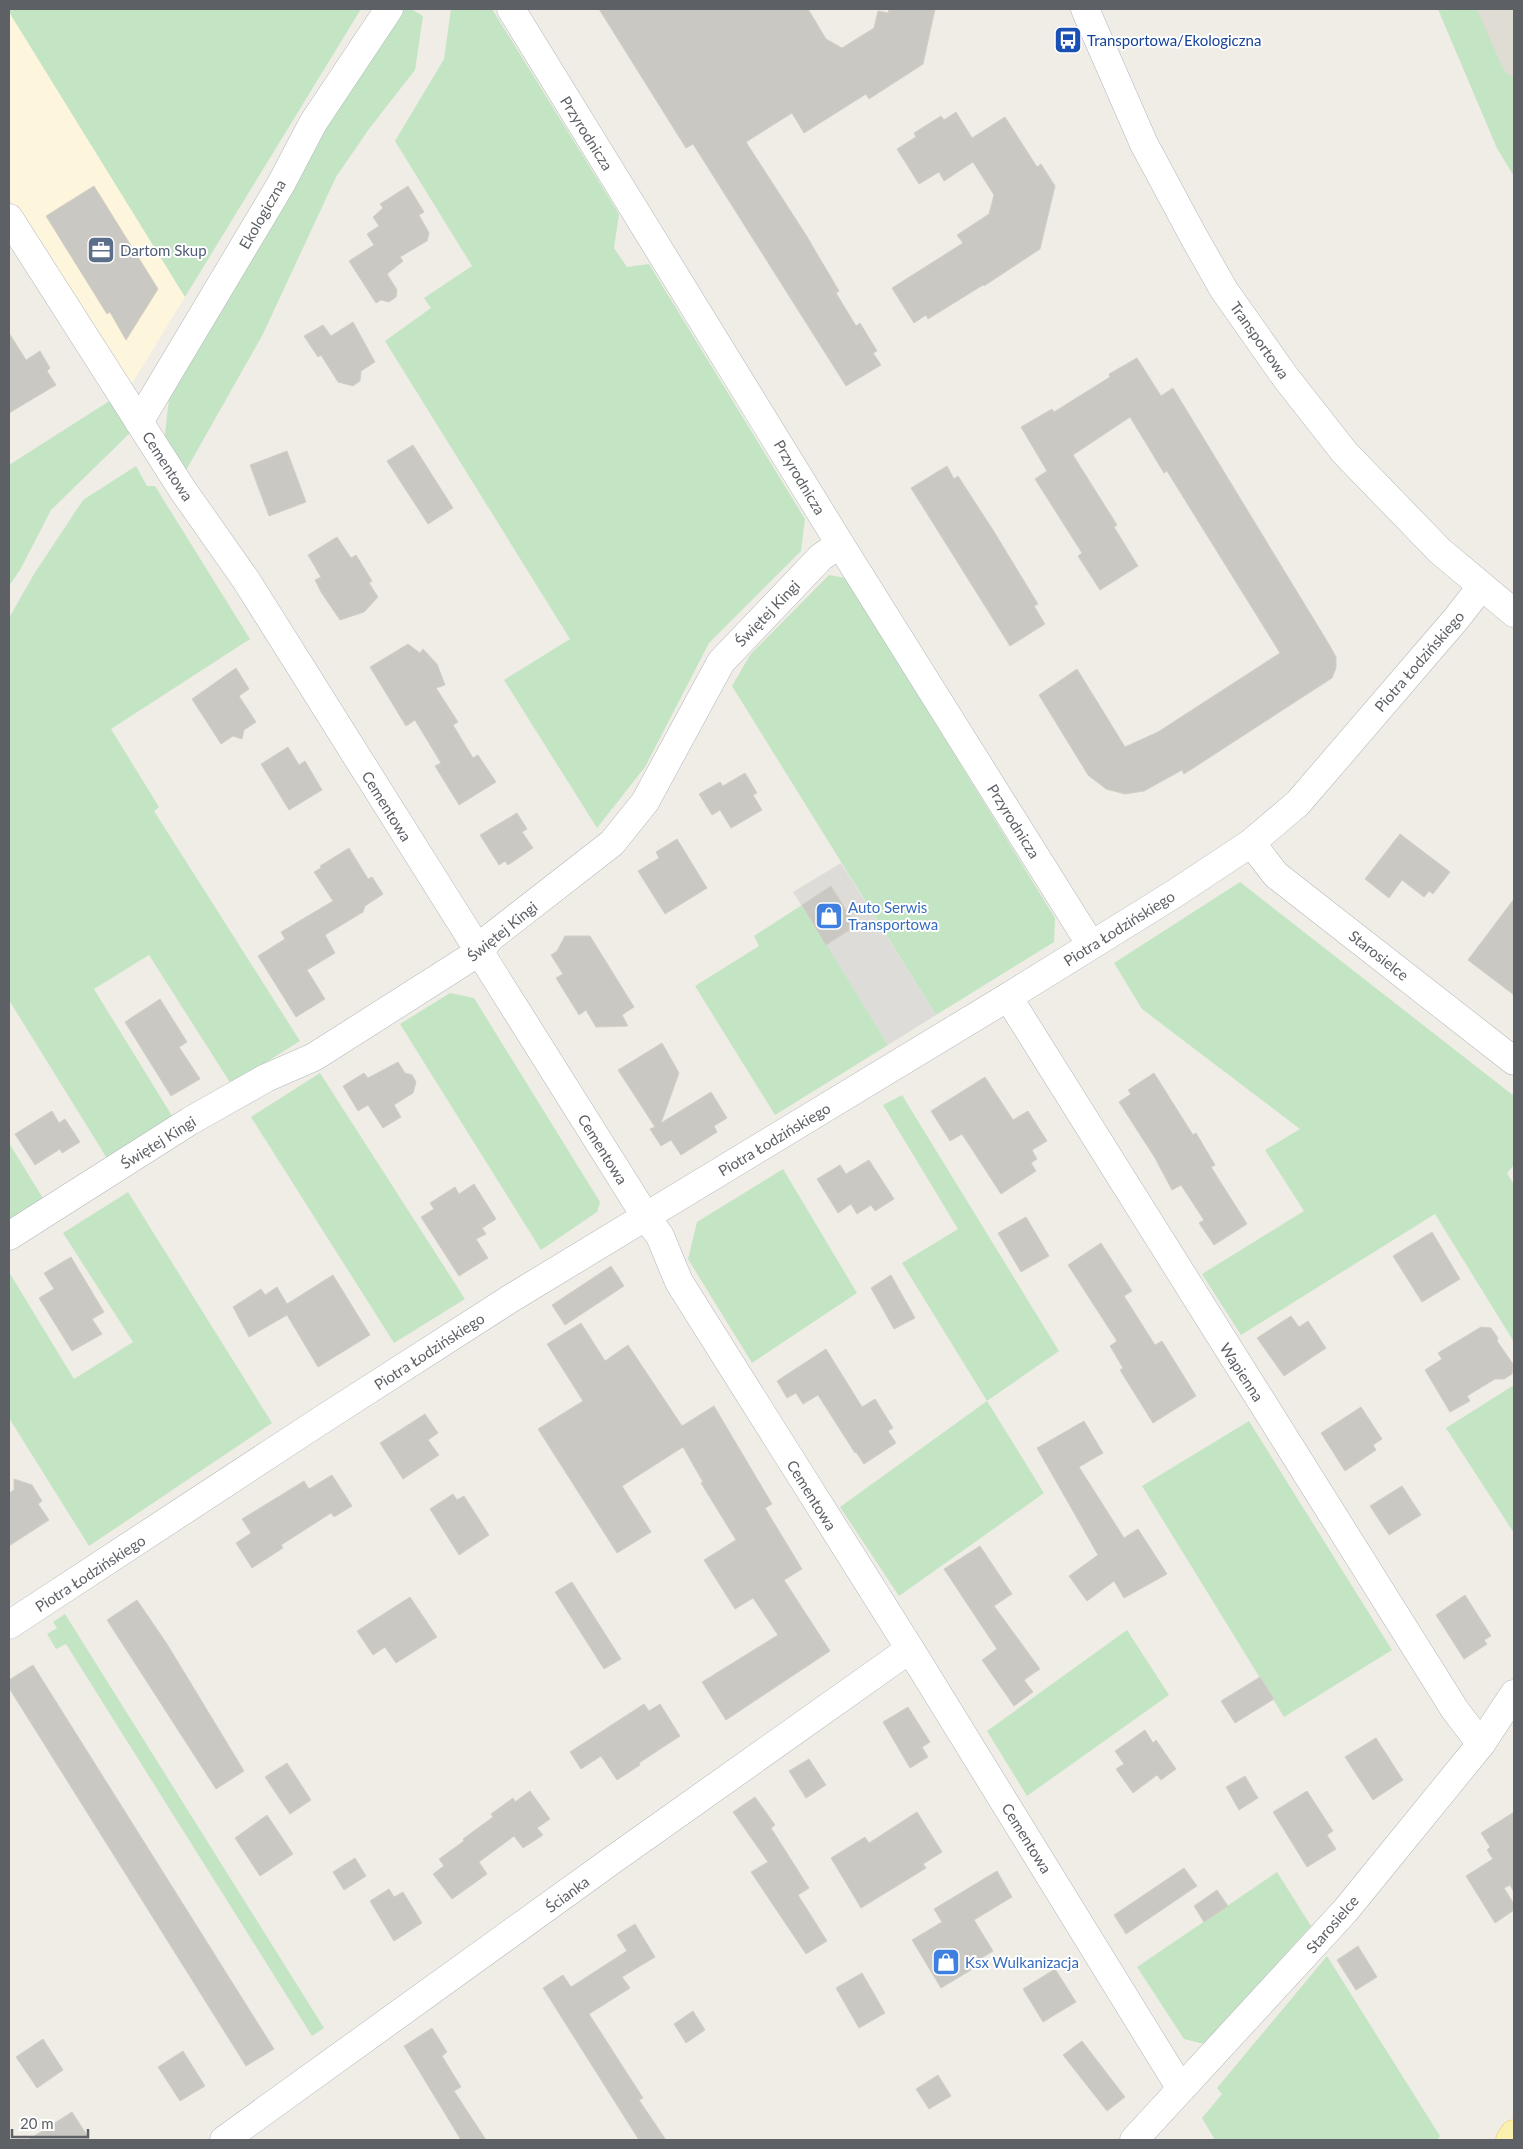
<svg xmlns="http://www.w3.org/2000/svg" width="1523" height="2149" font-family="Lato,sans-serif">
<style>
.commercial{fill:#fdf6dd}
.industrial{fill:#dedcd8}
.education{fill:#dfdcd4}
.green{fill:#c4e5c4}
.building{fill:#cac8c3;stroke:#d4cfc4}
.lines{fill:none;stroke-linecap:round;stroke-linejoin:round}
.minor-casing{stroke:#b3b6ba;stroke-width:29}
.major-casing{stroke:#ecc662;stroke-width:29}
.minor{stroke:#fff;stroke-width:28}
.major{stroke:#fcf0ae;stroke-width:28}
.labels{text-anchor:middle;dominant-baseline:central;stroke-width:4;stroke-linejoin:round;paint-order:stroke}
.transit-label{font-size:15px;fill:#164399;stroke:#fff;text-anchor:start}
.street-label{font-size:15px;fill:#5d6166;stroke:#fff}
.service-label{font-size:15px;fill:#4e5e75;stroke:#fff;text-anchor:start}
.shop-label{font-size:15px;fill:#366cbe;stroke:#fff;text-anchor:start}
</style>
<rect width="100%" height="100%" fill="#efede6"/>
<path class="commercial" d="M9 12 185 297 128 390 9 199Z"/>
<path class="industrial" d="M841 863 936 1015 888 1045 793 892Z"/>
<path class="education" d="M1438 9H1514V176L1497 148Z"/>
<g class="green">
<path d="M9 9H361L185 297 9 12Z"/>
<path d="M404 9H411L423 16 415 70 369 129 336 177 263 334 185 472 164 442 169 399 245 261 344 88Z"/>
<path d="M451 9H492L619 214 614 248 627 267 649 264 805 519 801 551 709 643 645 767 597 828 504 680 570 639 385 341 431 308 424 298 472 266 395 141 444 59Z"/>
<path d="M1438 9H1477L1504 71 1514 78V176L1497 148Z"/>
<path d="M111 400 131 432 51 510 20 570 9 586V465Z"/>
<path d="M136 466 147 486H155L250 639 111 729 159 807 154 811 300 1041 231 1084 149 955 94 989 174 1119 108 1160 9 1000V618L34 574 83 500Z"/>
<path d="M829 575 846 578 1055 918 1054 942 936 1015 732 686 750 655Z"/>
<path d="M1240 882 1514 1096V1165L1507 1173 1514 1185V1342L1435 1214 1241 1335 1202 1274 1304 1211 1265 1150 1300 1129 1142 1009 1114 963Z"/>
<path d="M802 905 888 1045 775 1115 695 986 759 946 754 936Z"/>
<path d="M450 993 474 998 600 1202 597 1212 541 1250 400 1024Z"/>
<path d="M320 1073 465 1299 394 1343 251 1117Z"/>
<path d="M902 1095 1059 1351 987 1401 1044 1493 899 1596 840 1507 987 1401 902 1263 958 1229 883 1105Z"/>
<path d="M9 1143 44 1200 9 1221Z"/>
<path d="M783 1169 857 1293 752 1363 688 1259 697 1222Z"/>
<path d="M128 1192 272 1423 89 1546 9 1418V1272L74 1379 133 1342 63 1233Z"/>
<path d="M1514 1385V1533L1446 1428Z"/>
<path d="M1249 1421 1392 1650 1284 1717 1142 1486Z"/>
<path d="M65 1614 324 2028 312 2036 66 1644 56 1649 47 1634 57 1628 53 1622Z"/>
<path d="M1127 1630 1169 1695 1027 1796 987 1731Z"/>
<path d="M1277 1872 1311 1926 1204 2044 1184 2039 1137 1967Z"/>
<path d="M1327 1956 1440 2136 1437 2140H1215L1202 2118 1222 2094 1217 2088Z"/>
</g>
<g class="building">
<path d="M599 9H808L826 39 842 48 874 28 878 11 888 13 889 9H935L923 64 869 99 866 94 804 133 792 113 746 142 806 235 839 291 836 293 856 326 860 323 877 351 873 353 881 365 846 386 693 144 686 148Z"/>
<path d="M956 112 972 138 1005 117 1037 167 1041 164 1055 186 1040 249 984 286 983 285 928 319 926 315 914 323 892 288 963 243 957 235 989 214 994 195 973 162 944 181 939 172 919 184 897 149 916 137 914 133 941 116 944 120Z"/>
<path d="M94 186 158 289 126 340 110 312 107 314 46 216Z"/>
<path d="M408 186 424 212 419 215 429 233 427 241 400 257 403 261 387 274 397 290 396 297 389 302 381 300 376 303 349 261 374 245 367 234 379 226 373 217 383 208 380 204Z"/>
<path d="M353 322 375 362 361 371 360 381 353 386 338 382 321 355 318 357 304 336 323 325 331 336Z"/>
<path d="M9 333 26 360 40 351 50 368 47 371 56 385 9 413Z"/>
<path d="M1137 358 1161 396 1173 388 1330 646 1336 657V668L1332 678 1184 774 1182 770 1144 791 1125 794 1106 789 1088 775 1039 695 1077 669 1125 747 1158 732 1280 653 1167 471 1164 473 1130 417 1073 455 1117 525 1114 527 1138 566 1100 590 1078 556 1082 553 1035 479 1047 471 1021 427 1052 409 1054 412 1110 377 1109 374Z"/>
<path d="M413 445 453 508 428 524 387 461Z"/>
<path d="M287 451 306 502 269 516 250 465Z"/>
<path d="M947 466 954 479 958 476 993 530 1038 604 1034 606 1045 624 1010 646 911 488Z"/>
<path d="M337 537 351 558 356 555 372 581 369 583 378 597 364 612 340 620 321 592 315 580 321 577 308 555Z"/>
<path d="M408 644 420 653 423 649 437 664 445 685 436 688 458 722 453 725 473 758 478 755 496 782 459 805 435 766 441 763 415 720 406 726 370 667Z"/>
<path d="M236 668 249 689 239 696 256 722 244 730 242 739 233 736 221 744 192 699Z"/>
<path d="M288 747 299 765 305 761 322 790 289 810 261 764Z"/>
<path d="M745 773 757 793 753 795 762 810 731 828 720 810 712 815 699 794 720 782 723 786Z"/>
<path d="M517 813 527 829 522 832 533 848 508 865 505 861 499 865 480 835Z"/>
<path d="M1400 834 1450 872 1433 894 1429 891 1424 897 1402 880 1389 898 1365 879Z"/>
<path d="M677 839 707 888 665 914 638 871 659 858 656 852Z"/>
<path d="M349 848 368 879 372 877 383 894 365 906 363 912 325 935 335 953 307 970 325 999 296 1017 258 956 285 939 281 932 333 901 314 872 321 868 320 866Z"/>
<path d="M831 886 856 926 826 945 802 905Z"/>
<path d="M1514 899V995L1468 960Z"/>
<path d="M565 936H590L634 1007 622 1015 628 1026 596 1027 586 1010 579 1015 556 978 563 974 551 955 557 951Z"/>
<path d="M160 999 187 1042 179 1047 200 1079 171 1096 125 1022Z"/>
<path d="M662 1043 679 1073 661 1123 711 1092 727 1118 714 1126 717 1132 681 1155 671 1140 661 1146 650 1129 655 1127 618 1070Z"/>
<path d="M398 1062 405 1073 412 1075 416 1082 413 1093 394 1105 401 1117 383 1128 368 1105 358 1111 343 1086 364 1073 368 1078Z"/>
<path d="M1154 1073 1193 1135 1196 1133 1215 1165 1211 1167 1247 1224 1214 1245 1199 1223 1204 1220 1181 1185 1172 1190 1155 1158 1119 1102 1131 1094 1128 1090Z"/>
<path d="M985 1077 1013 1120 1028 1111 1047 1141 1032 1150 1037 1159 1031 1163 1036 1171 1001 1194 962 1134 950 1141 931 1111Z"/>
<path d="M52 1111 59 1123 65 1119 80 1142 62 1153 60 1149 35 1165 15 1134Z"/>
<path d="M869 1160 894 1199 875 1211 871 1205 857 1214 851 1204 838 1213 817 1179 840 1165 846 1174Z"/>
<path d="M474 1184 496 1219 482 1228 486 1234 476 1239 488 1258 459 1276 421 1217 434 1209 430 1203 455 1187 459 1194Z"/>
<path d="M1026 1217 1049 1256 1021 1272 998 1233Z"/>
<path d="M1432 1232 1460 1279 1422 1302 1393 1256Z"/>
<path d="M1101 1243 1132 1291 1124 1296 1155 1345 1162 1341 1196 1396 1153 1423 1120 1370 1123 1368 1110 1346 1117 1341 1068 1265Z"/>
<path d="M71 1257 104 1312 92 1319 102 1334 72 1351 39 1298 54 1289 44 1273Z"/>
<path d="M611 1266 624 1286 565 1325 552 1305Z"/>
<path d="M333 1275 370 1335 318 1367 287 1315 249 1337 233 1307 261 1289 265 1295 277 1287 287 1304Z"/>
<path d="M891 1275 915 1318 894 1329 871 1288Z"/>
<path d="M1291 1316 1299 1327 1308 1321 1326 1348 1284 1376 1257 1338Z"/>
<path d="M581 1323 605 1361 628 1345 682 1426 714 1406 772 1504 765 1508 802 1569 784 1580 830 1651 726 1720 702 1682 778 1635 753 1598 735 1609 704 1560 736 1540 701 1483 703 1482 683 1447 622 1486 651 1532 617 1553 538 1429 583 1401 547 1344Z"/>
<path d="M1481 1327 1491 1328 1498 1338 1497 1341 1513 1364 1512 1374 1504 1379H1495L1467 1396 1470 1401 1450 1412 1425 1370 1442 1359 1438 1353Z"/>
<path d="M826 1349 862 1407 875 1399 893 1428 888 1431 896 1443 864 1464 856 1452 855 1453 818 1395 803 1404 796 1393 787 1398 777 1381Z"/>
<path d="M1361 1407 1382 1439 1373 1445 1376 1450 1345 1471 1321 1433Z"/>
<path d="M425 1414 438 1433 428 1440 439 1455 403 1479 380 1443Z"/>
<path d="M1084 1421 1103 1453 1079 1467 1124 1538 1138 1529 1167 1574 1124 1598 1114 1581 1087 1601 1069 1576 1098 1555 1037 1448Z"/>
<path d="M332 1475 352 1506 334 1517 331 1513 281 1545 283 1548 252 1568 236 1543 251 1533 242 1519 304 1481 309 1489Z"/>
<path d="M14 1479 32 1485 42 1501 38 1504 49 1520 9 1546V1493L14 1490Z"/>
<path d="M1402 1486 1421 1515 1389 1535 1370 1506Z"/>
<path d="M453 1494 457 1500 464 1496 489 1535 459 1555 430 1509Z"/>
<path d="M980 1546 1012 1594 994 1606 1040 1669 1024 1680 1033 1692 1014 1706 982 1660 997 1649 944 1569Z"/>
<path d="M572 1582 621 1659 604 1669 555 1592Z"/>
<path d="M1465 1595 1491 1636 1484 1640 1487 1644 1464 1659 1436 1615Z"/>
<path d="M410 1597 437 1637 396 1663 385 1647 373 1655 357 1631Z"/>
<path d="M137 1600 167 1644 244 1771 216 1789 107 1620Z"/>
<path d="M33 1665 274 2049 246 2066 9 1688V1680Z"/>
<path d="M1260 1677 1274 1699 1235 1723 1221 1701Z"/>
<path d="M644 1704 649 1711 660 1704 680 1736 639 1763 640 1765 617 1780 601 1756 581 1769 570 1752Z"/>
<path d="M908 1707 930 1742 922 1747 928 1757 910 1768 883 1722Z"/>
<path d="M1145 1730 1153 1743 1156 1740 1176 1769 1161 1780 1157 1775 1133 1793 1116 1769 1124 1764 1115 1751Z"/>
<path d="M1376 1738 1403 1780 1373 1800 1345 1757Z"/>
<path d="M809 1759 826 1785 806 1798 789 1771Z"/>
<path d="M287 1763 311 1800 290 1814 265 1777Z"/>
<path d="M1245 1776 1258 1798 1239 1810 1226 1787Z"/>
<path d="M530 1791 550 1819 537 1828 543 1835 523 1848 514 1836 479 1862 487 1874 452 1899 433 1874 444 1866 439 1859 464 1841 463 1839 493 1817 491 1814 513 1798 515 1802Z"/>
<path d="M1307 1791 1333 1831 1327 1835 1336 1849 1307 1867 1273 1812Z"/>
<path d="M755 1797 775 1825 771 1828 809 1888 798 1895 827 1941 806 1954 751 1872 768 1862 733 1812Z"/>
<path d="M917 1812 942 1852 923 1864 926 1868 861 1908 831 1858 865 1837 869 1843Z"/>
<path d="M1514 1812V1892L1510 1885 1504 1888 1514 1904V1910L1495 1923 1466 1876 1493 1859 1487 1850 1490 1847 1481 1833Z"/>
<path d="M267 1815 293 1854 260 1876 235 1838Z"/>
<path d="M355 1858 366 1876 344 1890 333 1872Z"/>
<path d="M1184 1868 1197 1886 1126 1934 1114 1915Z"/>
<path d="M997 1871 1012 1897 974 1920 993 1951 969 1966 971 1970 941 1988 912 1940 942 1922 934 1909Z"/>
<path d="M389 1889 394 1897 403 1892 422 1923 394 1941 370 1901Z"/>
<path d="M1217 1890 1228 1906 1204 1922 1194 1906Z"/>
<path d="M635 1924 655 1957 622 1977 630 1988 589 2014 643 2098 639 2100 666 2140H639L543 1988 563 1975 571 1987 627 1951 617 1935Z"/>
<path d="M1358 1946 1377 1977 1356 1990 1337 1960Z"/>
<path d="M1055 1969 1076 2002 1043 2022 1023 1989Z"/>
<path d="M862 1973 885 2013 859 2028 836 1988Z"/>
<path d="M693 2011 705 2030 686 2043 674 2024Z"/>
<path d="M432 2028 447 2052 442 2056 461 2087 454 2091 486 2140H461L404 2046Z"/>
<path d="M43 2039 63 2070 37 2088 16 2057Z"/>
<path d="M1082 2041 1125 2097 1107 2111 1063 2055Z"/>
<path d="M183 2051 205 2086 180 2101 158 2067Z"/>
<path d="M938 2075 951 2096 929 2109 916 2089Z"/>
<path d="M72 2112 90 2140H28Z"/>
</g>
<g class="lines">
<g class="minor-casing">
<g id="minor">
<path d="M511 9 840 544 1091 945"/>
<path d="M1085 9 1144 144 1195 239 1224 290 1286 378 1345 453 1440 551 1514 613"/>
<path d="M9 218 182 489 246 580 646 1217 660 1236 679 1282 910 1649 1181 2089"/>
<path d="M139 422 281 184 313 123 389 9"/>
<path d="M1251 843 1276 875 1514 1061"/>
<path d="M1008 997 1455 1710 1481 1744"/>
<path d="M9 1236 190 1121 266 1078 314 1057 479 952 490 938 612 843 645 802 721 662 821 557 840 544"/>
<path d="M9 1625 323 1419 513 1297 1008 997 1174 894 1251 843 1298 803 1456 619 1481 587"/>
<path d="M224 2140 611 1861 910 1649"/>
<path d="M1134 2140 1345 1911 1481 1744 1514 1694"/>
</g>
</g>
<g class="major-casing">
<path id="major" d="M1510 2140 1514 2134"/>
</g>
<use href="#minor" class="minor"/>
<use href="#major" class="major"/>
</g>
<defs>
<g id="bus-square" transform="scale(1.4375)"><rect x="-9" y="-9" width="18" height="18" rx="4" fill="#1a4fb4" stroke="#fff"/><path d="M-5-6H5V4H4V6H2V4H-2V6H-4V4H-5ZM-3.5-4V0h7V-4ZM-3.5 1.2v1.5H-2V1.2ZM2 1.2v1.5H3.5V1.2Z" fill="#fff"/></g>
<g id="office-square" transform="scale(1.4375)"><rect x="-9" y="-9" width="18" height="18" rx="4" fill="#5c6f8a" stroke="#fff"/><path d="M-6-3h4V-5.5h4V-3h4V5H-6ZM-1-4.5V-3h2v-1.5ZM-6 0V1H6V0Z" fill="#fff"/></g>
<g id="shop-square" transform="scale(1.4375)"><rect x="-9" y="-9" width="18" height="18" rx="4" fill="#3f7fe0" stroke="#fff"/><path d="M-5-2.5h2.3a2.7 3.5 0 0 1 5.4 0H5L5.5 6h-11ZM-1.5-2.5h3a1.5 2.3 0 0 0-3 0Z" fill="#fff"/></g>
</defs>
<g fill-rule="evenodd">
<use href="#bus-square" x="1068" y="40"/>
<use href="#office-square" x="101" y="250"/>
<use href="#shop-square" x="829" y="916"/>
<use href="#shop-square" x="946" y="1962"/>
</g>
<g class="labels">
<g class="transit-label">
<text x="1087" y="40">Transportowa/Ekologiczna</text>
</g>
<g class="street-label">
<text transform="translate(587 133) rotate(58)">Przyrodnicza</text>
<text transform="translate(262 214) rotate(-60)">Ekologiczna</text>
<text transform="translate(1260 340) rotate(55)">Transportowa</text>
<text transform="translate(168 466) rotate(57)">Cementowa</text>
<text transform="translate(800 477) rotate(59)">Przyrodnicza</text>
<text transform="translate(767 613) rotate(-46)">Świętej Kingi</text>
<text transform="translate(1419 661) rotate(-49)">Piotra Łodzińskiego</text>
<text transform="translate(387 806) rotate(58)">Cementowa</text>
<text transform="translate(1014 821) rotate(58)">Przyrodnicza</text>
<text transform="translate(1119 928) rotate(-32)">Piotra Łodzińskiego</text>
<text transform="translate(502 931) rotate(-39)">Świętej Kingi</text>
<text transform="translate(1379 955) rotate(38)">Starosielce</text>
<text transform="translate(774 1139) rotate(-31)">Piotra Łodzińskiego</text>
<text transform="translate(158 1142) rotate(-32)">Świętej Kingi</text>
<text transform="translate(603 1149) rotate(58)">Cementowa</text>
<text transform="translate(429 1351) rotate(-33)">Piotra Łodzińskiego</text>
<text transform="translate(1242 1372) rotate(57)">Wapienna</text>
<text transform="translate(812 1495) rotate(58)">Cementowa</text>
<text transform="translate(90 1573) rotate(-33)">Piotra Łodzińskiego</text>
<text transform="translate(1027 1838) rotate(58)">Cementowa</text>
<text transform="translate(567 1894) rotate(-36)">Ścianka</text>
<text transform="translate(1332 1924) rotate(-49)">Starosielce</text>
</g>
<g class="service-label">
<text x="120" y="250">Dartom Skup</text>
</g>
<g class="shop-label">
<text x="848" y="907">Auto Serwis<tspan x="848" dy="17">Transportowa</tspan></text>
<text x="965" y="1962">Ksx Wulkanizacja</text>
</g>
</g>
<rect width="1523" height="2149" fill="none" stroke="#5d6166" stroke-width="20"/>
<path d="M12 2129v8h76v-8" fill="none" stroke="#5d6166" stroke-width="2.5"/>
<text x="20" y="2129" font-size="15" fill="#5d6166" stroke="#ffffff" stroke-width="4" paint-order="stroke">20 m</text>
</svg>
